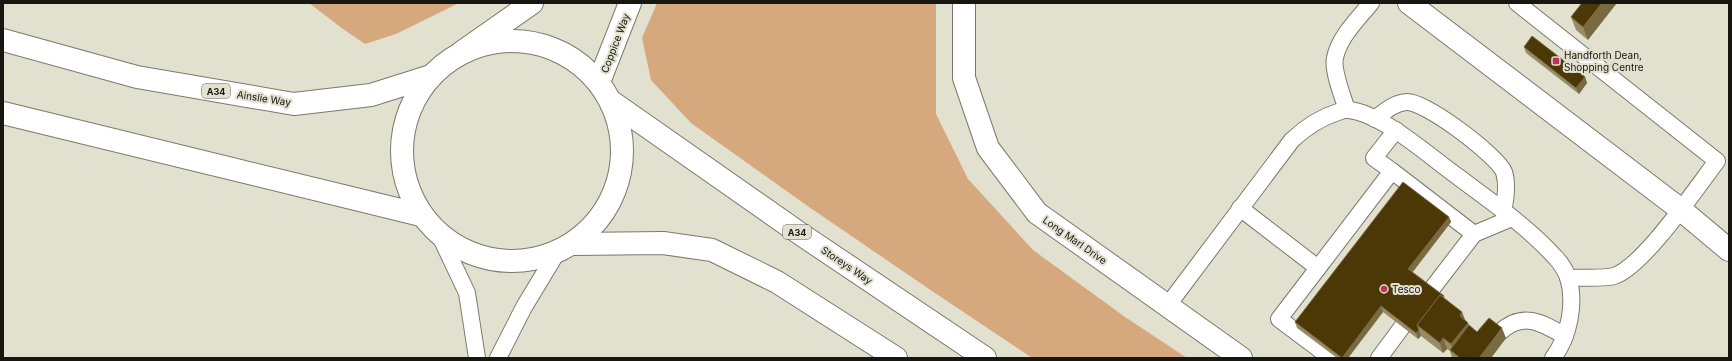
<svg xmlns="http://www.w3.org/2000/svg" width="1732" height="361" font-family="Inter,sans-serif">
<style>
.green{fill:#d6a87d}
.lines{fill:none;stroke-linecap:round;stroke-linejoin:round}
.service-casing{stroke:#7b796b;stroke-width:18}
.minor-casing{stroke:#7b796b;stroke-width:24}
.tertiary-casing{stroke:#7b796b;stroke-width:24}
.trunk-casing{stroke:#7b796b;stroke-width:24}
.service{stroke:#fff;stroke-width:16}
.minor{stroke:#fff;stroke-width:22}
.tertiary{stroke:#fff;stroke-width:22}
.trunk{stroke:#fff;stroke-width:22}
.wall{fill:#978c6a}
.shaded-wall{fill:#796a42}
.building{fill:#4c3706;stroke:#796a42}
.poi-dot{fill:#bf305c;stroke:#e2e0cf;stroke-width:1.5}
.labels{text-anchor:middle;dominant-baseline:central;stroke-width:4;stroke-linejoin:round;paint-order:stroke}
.shield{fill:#e2e0cf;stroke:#545349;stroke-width:1}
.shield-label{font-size:9px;font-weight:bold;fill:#171610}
.street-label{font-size:10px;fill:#171610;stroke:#e2e0cf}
.poi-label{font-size:10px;fill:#171610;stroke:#e2e0cf;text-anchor:start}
</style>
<rect width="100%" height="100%" fill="#e2e0cf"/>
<g class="green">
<path d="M309 3H459L396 34 365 44 343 29Z"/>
<path d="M657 3H936V114L968 179 1033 250 1125 317 1187 358H1032L932 291 809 207 691 123 651 80 642 38Z"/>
</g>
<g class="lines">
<g class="service-casing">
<g id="service">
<path d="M1517 3 1717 161C1697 187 1643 267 1614 276 1605 279 1578 277 1568 278"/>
<path d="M1347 110C1343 97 1332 70 1335 58 1339 37 1358 19 1371 3"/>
<path d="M1375 119C1384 112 1394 103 1406 102 1424 100 1498 156 1504 172 1508 185 1506 198 1503 211"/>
<path d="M1392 171 1374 158 1396 130"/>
<path d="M1240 208 1318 268 1279 319 1331 358"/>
<path d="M440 236 467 293 477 358"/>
<path d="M1318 268 1392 171 1474 234"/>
<path d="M1431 290 1474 234 1512 218"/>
<path d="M1168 305 1292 140C1306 127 1319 118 1338 112 1341 111 1345 109 1349 110 1383 114 1429 156 1457 176 1490 201 1527 226 1555 257 1560 262 1565 270 1568 277 1576 303 1569 337 1553 358"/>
<path d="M1499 333C1522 311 1541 322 1565 336"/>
<path d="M498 358 524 307 556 254"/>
<path d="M1379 358 1402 327"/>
</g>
</g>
<g class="minor-casing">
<path id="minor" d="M1409 3 1680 209 1729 250"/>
</g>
<g class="tertiary-casing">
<g id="tertiary">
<path d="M964 3V78L988 148 1037 213 1241 358"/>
<path d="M462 52 532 3"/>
<path d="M599 82 630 3"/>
</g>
</g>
<g class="trunk-casing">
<g id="trunk">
<path d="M3 40 137 77 294 104 371 95 431 76"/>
<circle cx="512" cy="151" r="110"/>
<path d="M612 102 802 235 985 358"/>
<path d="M3 113 421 215"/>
<path d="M573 244 663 243 712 250 777 282 896 358"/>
</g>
</g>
<use href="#service" class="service"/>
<use href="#minor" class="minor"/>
<use href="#tertiary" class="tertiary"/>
<use href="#trunk" class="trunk"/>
</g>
<g class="wall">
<path d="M1582 3 1588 40 1576 30 1571 17Z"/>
<path d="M1524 47 1585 77 1587 83 1579 94 1526 53Z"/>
<path d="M1449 217 1451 222 1413 272 1444 296 1445 299 1468 323 1469 325 1477 332 1506 338 1491 358H1452L1450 351 1447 349 1443 353 1421 336 1418 339 1383 312 1348 358H1337L1297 328 1295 322Z"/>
</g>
<g class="shaded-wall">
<path d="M1602 3H1617L1588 40 1583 27Z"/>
<path d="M1585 77 1587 83 1579 94 1576 88Z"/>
<path d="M1449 217 1451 222 1410 275 1408 269Z"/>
<path d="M1381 306 1383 312 1348 358H1342Z"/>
<path d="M1462 312 1466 322 1460 316Z"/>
<path d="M1468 323 1471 333 1455 355 1451 344Z"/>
<path d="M1502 328 1506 338 1491 358H1479Z"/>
<path d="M1419 330 1421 336 1418 339 1416 333Z"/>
<path d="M1443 338 1447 349 1443 353 1440 343Z"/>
</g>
<g class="building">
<path d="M1582 3H1602L1583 27 1571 17Z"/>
<path d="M1532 36 1585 77 1576 88 1524 47Z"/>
<path d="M1403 182 1449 217 1408 269 1444 296 1443 297 1440 295 1417 325 1419 330 1416 333 1381 306 1342 358 1295 322Z"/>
<path d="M1440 295 1462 312 1460 316 1468 323 1451 344 1443 338 1440 343 1417 325Z"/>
<path d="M1489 318 1502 328 1479 358H1459V357L1450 350 1469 325 1477 332Z"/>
</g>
<g class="poi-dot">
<rect x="1552" y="57" width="8" height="8" rx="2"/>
<circle cx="1384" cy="289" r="4"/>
</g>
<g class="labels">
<g class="shield">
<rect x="202" y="84" width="28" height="14" rx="3"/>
<rect x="783" y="225" width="28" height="14" rx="3"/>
</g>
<g class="shield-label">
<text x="216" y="91">A34</text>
<text x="797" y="232">A34</text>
</g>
<g class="street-label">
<text transform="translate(615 43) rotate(-69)">Coppice Way</text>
<text transform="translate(264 98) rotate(9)">Ainslie Way</text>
<text transform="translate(1075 240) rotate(35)">Long Marl Drive</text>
<text transform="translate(847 265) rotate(34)">Storeys Way</text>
</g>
<g class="poi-label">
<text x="1564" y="55">Handforth Dean,<tspan x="1564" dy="12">Shopping Centre</tspan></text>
<text x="1392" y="289">Tesco</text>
</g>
</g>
<rect width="1732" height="361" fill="none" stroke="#171610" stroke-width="8"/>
</svg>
